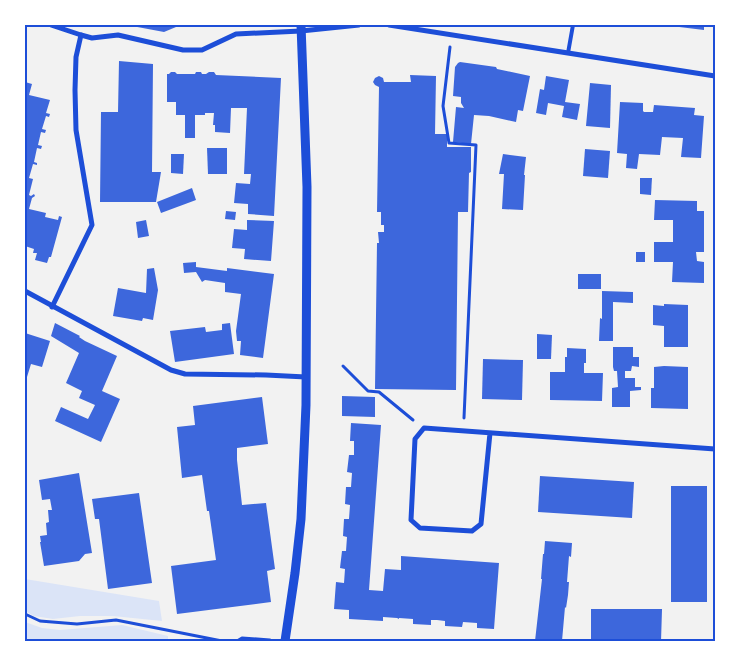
<svg xmlns="http://www.w3.org/2000/svg" width="740" height="666" font-family="'IBM Plex Sans',sans-serif">
<style>
.green{fill:#dbe4f7}
.building{fill:#3d67dc}
.lines{fill:none;stroke-linecap:round;stroke-linejoin:round}
.path{stroke:#1d4ed8;stroke-width:3}
.service{stroke:#1d4ed8;stroke-width:4}
.minor{stroke:#1d4ed8;stroke-width:5}
.tertiary{stroke:#1d4ed8;stroke-width:9}
.neatline{fill:none;stroke:#1d4ed8;stroke-width:2}
</style>
<rect width="100%" height="100%" fill="#f2f2f2"/>
<g class="green">
<path d="M25 579 159 601 162 621 113 616H80L53 619 34 616 25 611Z"/>
<path d="M25 622 42 628 60 630 122 625 168 636V641H25Z"/>
</g>
<g class="building">
<path d="M132 25H177L176 27 164 32 132 26Z"/>
<path d="M671 25H704V30L671 26Z"/>
<path d="M119 61 153 64 152 172H161L156 202H100L101 112H118Z"/>
<path d="M460 62 496 67 497 69 530 76 523 111 518 110 516 122 489 116 474 115 471 144 453 142 456 107 464 108 461 103V97L453 96 455 67 458 63Z"/>
<path d="M171 72H175L177 74H195L196 72H201L202 74H206L209 72H214L216 75 281 78 274 216 248 214V204L234 203 236 183 250 184 251 174H244L247 108H231L230 133 215 132V125H213L214 113H205V115H195V138H185V115H176V102H167V74H169Z"/>
<path d="M410 75 436 76 435 134H447V147H471V172L469 173 468 212H458L456 390 375 389 377 243H379L378 232H384V225H381V212H377L379 87 375 85 373 82 375 78 379 76 383 78 384 82H411Z"/>
<path d="M546 76 569 80 565 102 580 104 577 120 562 117 564 106 548 103 546 115 536 113 540 89 544 90Z"/>
<path d="M25 82 32 84 29 95 50 100 46 113 50 114 49 117 46 116 42 129 46 130 45 133 41 132 38 145 42 146 41 149 37 148 34 162 37 163V165L33 164 29 178 33 179 29 195 31 196 34 194 35 196 32 198 29 209 46 213 45 217 58 220 59 216 62 217 51 257H49L47 263 35 260 37 253H33L34 249 25 246Z"/>
<path d="M590 83 611 85 610 128 586 126Z"/>
<path d="M620 102 643 103V111L644 112H653L654 105 695 108 694 115 704 116 701 158 681 157 683 138 662 137 660 155 639 154 637 169 626 168 627 154 617 153Z"/>
<path d="M207 148H227V174H208Z"/>
<path d="M585 149 610 151 608 178 583 176Z"/>
<path d="M171 154H184L183 174 171 173Z"/>
<path d="M503 154 526 157 524 175H525L523 210 502 209 504 174H499Z"/>
<path d="M640 178H652L651 195 640 194Z"/>
<path d="M192 188 196 200 161 213 157 202Z"/>
<path d="M655 200 697 201V211H704V252H696L697 261 704 262V283L672 282 673 262H654V242H673V220H654Z"/>
<path d="M226 211 236 212 235 220 225 219Z"/>
<path d="M146 220 149 236 138 238 136 222Z"/>
<path d="M247 220 274 221 271 261 244 259 245 249 232 248 234 229 247 230Z"/>
<rect x="636" y="252" width="9" height="10"/>
<path d="M196 262V267L227 271V268L274 274 263 358 240 355 241 341H237L236 331 241 294 225 292V283L205 280 202 282 196 272 184 273 183 263Z"/>
<path d="M154 268 158 290 153 320 143 318 142 321 113 316 118 288 146 293 147 269Z"/>
<rect x="578" y="274" width="23" height="15"/>
<path d="M602 291 633 292V303L613 302V341H599L600 318 602 319Z"/>
<path d="M664 304 688 305V347H664V326L653 325V305L664 306Z"/>
<path d="M55 323 80 336 79 337 85 341 117 356 102 391 120 399 101 442 55 421 61 407 88 419 95 405 79 398 82 391 66 383 79 353 51 336Z"/>
<path d="M230 323 234 354 175 362 170 331 205 327 206 332 222 330V324Z"/>
<path d="M25 333 50 341 42 367 31 364 27 377H25Z"/>
<path d="M537 334 552 335 551 359H537Z"/>
<path d="M613 347H633V357H639V367L632 366 631 371H625V378H635V387H641V390L630 391V407H612V388L618 387 617 371H614L613 367Z"/>
<path d="M567 348 586 349V363H584V373H603L602 401 550 400V372H565V357H567Z"/>
<path d="M483 359 523 360 522 400 482 399Z"/>
<path d="M664 366 688 367V409L651 408V388H654V367Z"/>
<path d="M342 396 375 397V417L342 416Z"/>
<path d="M262 397 268 444 237 448V460L242 505 266 503 275 569 267 571 271 602 177 614 171 566 216 560 209 511H207L202 475 182 478 177 427 195 425 193 406Z"/>
<path d="M351 423 381 425 369 590 383 591 385 569 401 570V556L499 563 494 629 477 628V623L463 622 462 627 445 626V621L437 620H431V625L413 624V619L399 618V619L397 618 383 617V621L349 619V610L334 609 336 582 344 583 345 569 340 568 342 551H346L347 537 343 536 344 519H349L350 505 345 504 346 487H351L352 473 347 472 349 455H354V441H350Z"/>
<path d="M79 473 92 553 85 554 79 561 44 566 40 542H41L40 536 47 535 46 523 49 522 48 510H52L50 499 42 500 39 480Z"/>
<path d="M540 476 634 482 632 518 538 512Z"/>
<rect x="671" y="486" width="36" height="116"/>
<path d="M139 493 152 583 108 589 99 519H95L92 499Z"/>
<path d="M545 541 572 543 571 557 569 556 567 582H569L568 595 566 608 565 607 562 641H535L542 579H541L543 554H544Z"/>
<path d="M591 609H662L661 641H591Z"/>
</g>
<g class="lines">
<g class="path">
<path d="M450 47 443 106 449 143 476 145 464 418"/>
<path d="M343 366 368 391 379 392 413 420"/>
<path d="M25 614 40 621 77 624 116 620 222 641"/>
<path d="M237 641 242 638 270 640"/>
</g>
<path class="service" d="M568 53 573 25"/>
<g class="minor">
<path d="M51 25 81 35 92 38 118 35 183 50H202L236 34 301 31 359 25"/>
<path d="M389 25 715 76"/>
<path d="M25 291 171 370 185 374 266 375 306 377"/>
<path d="M52 307 92 225 76 130 75 90 76 57 81 35"/>
<path d="M490 433 481 524 472 531 420 528 411 520 415 439 424 428 715 449"/>
</g>
<path class="tertiary" d="M285 641 295 573 301 519 306 405 307 187 301 25"/>
</g>
<rect width="740" height="666" fill="none" stroke="#ffffff" stroke-width="52"/>
<rect x="26" y="26" width="688" height="614" class="neatline"/>
</svg>
